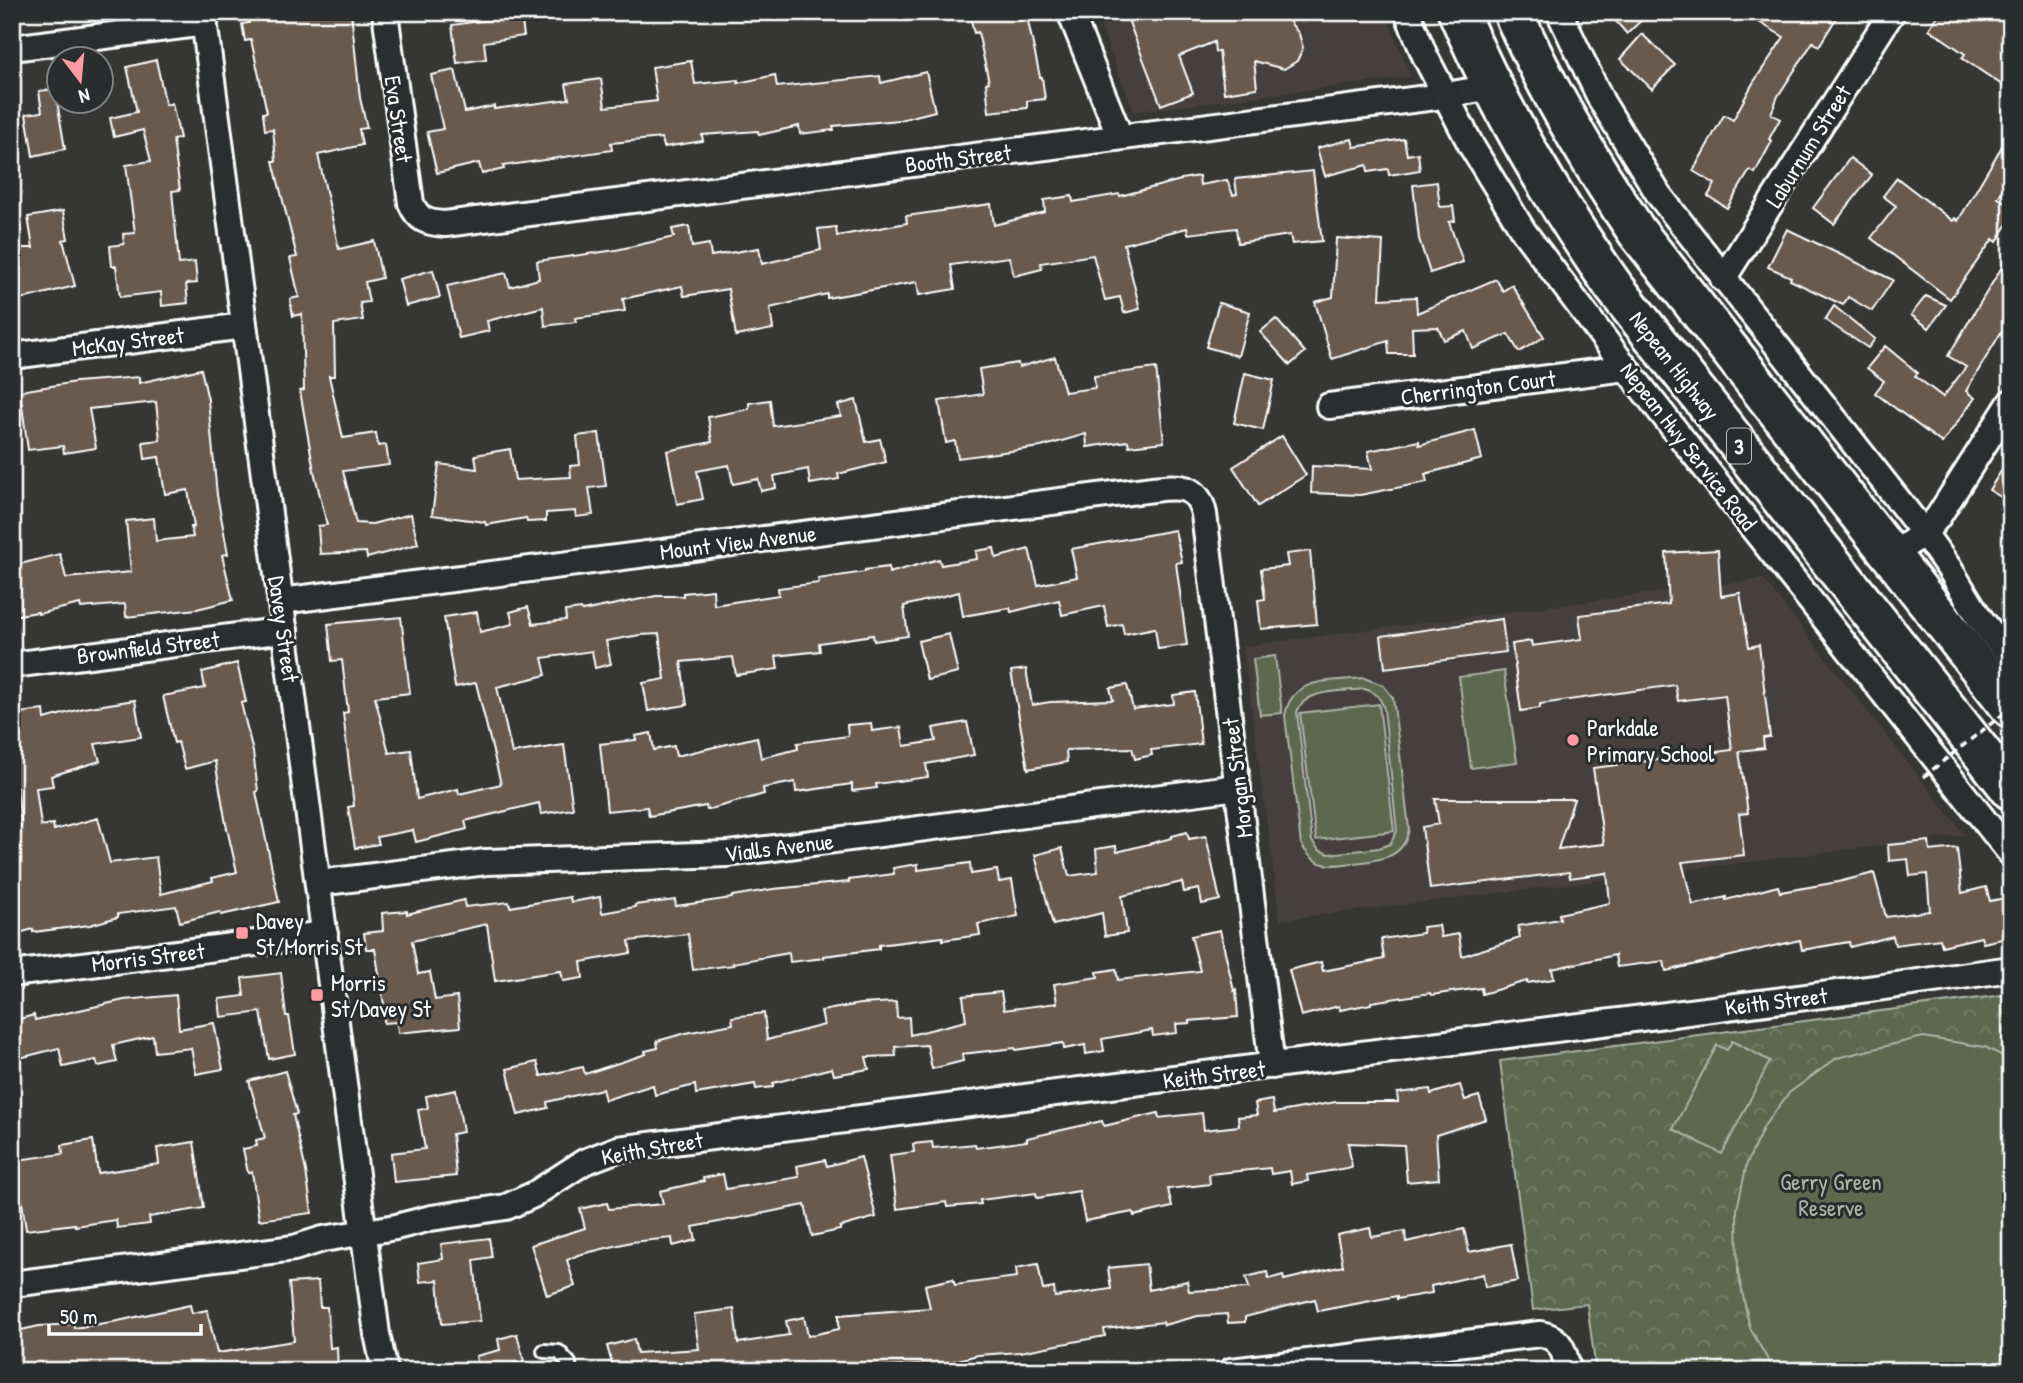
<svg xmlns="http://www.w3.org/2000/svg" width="2023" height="1383" font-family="'Patrick Hand',sans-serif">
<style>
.built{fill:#45413d}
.park{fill:url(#park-crowns);stroke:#aeb4a7;stroke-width:2}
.garden{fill:#5d684f;stroke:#aeb4a7;stroke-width:2;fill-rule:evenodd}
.building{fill:#685a4f;stroke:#fff;stroke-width:2}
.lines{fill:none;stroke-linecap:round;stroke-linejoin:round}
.service-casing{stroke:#fff;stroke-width:18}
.minor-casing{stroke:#fff;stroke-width:30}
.trunk-casing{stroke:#fff;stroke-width:44}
.service{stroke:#2a2d2e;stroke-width:12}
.minor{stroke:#2a2d2e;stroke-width:24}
.trunk{stroke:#2a2d2e;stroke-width:38}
.path-bridge{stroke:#fff;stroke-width:3.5;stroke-dasharray:7 5;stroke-linecap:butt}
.poi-dot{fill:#ff9aa2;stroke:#2a2d2e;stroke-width:2.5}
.labels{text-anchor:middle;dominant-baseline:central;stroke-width:6;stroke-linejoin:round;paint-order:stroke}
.shield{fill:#2a2d2e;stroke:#bfc0c0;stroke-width:2}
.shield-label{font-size:21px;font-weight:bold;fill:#fff}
.street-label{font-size:23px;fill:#fff;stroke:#2a2d2e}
.poi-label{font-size:23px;fill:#fff;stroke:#2a2d2e;text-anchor:start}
.park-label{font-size:23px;fill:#aeb4a7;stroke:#2a2d2e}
</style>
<defs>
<pattern id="park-crowns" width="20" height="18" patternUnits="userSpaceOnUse" patternTransform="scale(1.75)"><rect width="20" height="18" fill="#5d684f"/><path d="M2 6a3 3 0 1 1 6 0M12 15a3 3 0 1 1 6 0" fill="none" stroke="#757f69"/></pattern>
</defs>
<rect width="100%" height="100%" fill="#363635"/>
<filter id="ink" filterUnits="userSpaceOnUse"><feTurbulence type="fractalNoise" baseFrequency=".0143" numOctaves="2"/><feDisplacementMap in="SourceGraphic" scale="14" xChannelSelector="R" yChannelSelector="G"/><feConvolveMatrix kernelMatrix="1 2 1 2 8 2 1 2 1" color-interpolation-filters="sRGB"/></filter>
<g filter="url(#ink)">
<g class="built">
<path d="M1095 12H1385L1411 77 1134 112Z"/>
<path d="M1763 579 1965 835 1280 920 1243 646Z"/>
</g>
<path class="park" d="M2011 994V1371H1596L1587 1304 1533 1310 1500 1061Z"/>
<g class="garden">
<path d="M1275 656 1282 713 1260 715 1253 659Z"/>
<path d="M1504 671 1517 762 1471 768 1459 677Z"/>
<path d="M1364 678 1383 685 1393 698 1409 828C1405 859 1379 860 1354 863 1343 864 1331 867 1320 863 1311 859 1306 853 1301 844L1285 716C1291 676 1331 682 1364 678ZM1364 689C1376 692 1381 698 1384 709L1397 831 1390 844 1379 848 1329 854 1319 850 1312 841 1297 712C1305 688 1343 692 1364 689Z"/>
<path d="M1379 704 1394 831 1316 840 1300 713Z"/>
<path d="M1923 1037 1985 1047 2011 1060V1371H1774L1750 1328 1738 1273 1737 1209 1747 1163 1764 1126 1789 1093 1837 1058Z"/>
<path d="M1732 1041 1770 1061 1722 1154 1673 1129 1717 1045 1727 1050Z"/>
</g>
<g class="building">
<path d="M246 12H351L360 98 367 128 359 129 362 145 318 155 339 249 374 241 382 278 365 282 369 302 360 303 363 320 334 324 335 376H329L343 438 376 433 378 446 386 445 389 465 343 471 356 523 372 524 411 514 418 544 367 558 366 552 320 554 318 526 327 525 314 471 300 391 304 390 302 314 293 316 290 299 299 297 290 258 297 257 273 161H276L273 129 265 130 263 113 267 112 251 40 245 41 242 24 249 23Z"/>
<path d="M969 12H1026L1040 77H1042L1045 99 1027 101V108L989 112 986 83 989 82 978 32 974 33Z"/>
<path d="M1125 12H1162L1164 19 1181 12H1282L1299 34 1303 48 1297 61 1284 69 1254 61 1257 88 1224 93 1219 51 1215 52 1214 42 1179 56 1193 93 1161 105Z"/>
<path d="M1608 12H1650L1627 34Z"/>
<path d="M1742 12H1840L1819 46 1813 42 1778 96 1771 114 1780 119 1769 139 1772 141 1755 173 1750 170 1727 208 1708 196 1715 184 1693 171 1724 115 1733 120 1753 83 1784 37Z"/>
<path d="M1940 12H2011V91L1962 58 1965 54 1929 29Z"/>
<path d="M521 15 524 36 484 42 486 59 457 63 452 25Z"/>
<path d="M1642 34 1675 65 1652 89 1620 59Z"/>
<path d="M156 60 166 105 172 103 180 138 173 140 180 190 172 191 179 264 195 262 197 283 186 284 188 303 162 306 161 292 120 297 116 266H112L110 246 124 244 123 234 135 233 126 165 151 161 143 130 114 137 110 118 137 112 127 67Z"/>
<path d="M691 61 695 84 738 80V83L775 75 777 87 880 76 881 83 926 72 935 111 900 120 833 126 834 130 800 134 799 126 759 135 758 131 702 135 703 141 664 147 662 138 611 143 612 150 503 166 504 169 482 174 479 163 437 173 427 132 443 129 431 75 455 70 465 112 494 106V109L569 99 566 84 601 79 605 107 657 101 652 67Z"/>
<path d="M55 89 65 149 33 156 26 114 42 112 39 91Z"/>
<path d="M2011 131V176L1998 198 2011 206V218L1997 242 1993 239 1950 299 1871 238 1896 206 1883 196 1897 178 1953 221 1955 218 1958 221Z"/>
<path d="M1352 139 1354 147 1404 139 1407 155 1418 153 1420 170 1389 175 1388 169 1368 172 1367 165 1325 176 1317 148Z"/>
<path d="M1850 158 1872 175 1834 224 1813 208Z"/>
<path d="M1313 171 1322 241 1292 244 1290 235 1238 243 1236 228 1188 234 1187 228 1124 244 1140 309 1124 313 1120 297 1105 300 1093 255 1041 263 1042 269 1014 276 1009 257 951 265 955 289 919 295 917 282 827 298V294L770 308 773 329 736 336 728 289 684 296 682 286 623 299 625 311 575 318 576 322 545 326 543 307 487 321 489 331 459 338 447 286 506 273 510 287 539 279 537 261 616 250 674 237 672 229 689 226 692 247 709 244 711 256 759 248 762 264 821 250 818 229 836 227 837 236 907 223 906 216 991 204 994 225 1045 212 1044 200 1072 196 1073 202 1119 194 1120 196 1181 180V179L1199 176 1200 185 1227 180 1233 195 1237 194 1235 179Z"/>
<path d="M1437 182 1440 207 1453 206 1455 221 1449 222 1463 262 1430 273 1419 239 1413 185Z"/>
<path d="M63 211 68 239 63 240 75 286 26 298H12V248H33L28 217Z"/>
<path d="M1787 229 1893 280 1872 311 1848 297 1843 305 1790 280 1791 277 1768 267Z"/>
<path d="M1336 238 1383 241 1380 299 1416 297 1417 313 1496 279 1503 291 1512 285 1544 337 1519 352 1508 334 1473 349 1466 331 1444 340 1438 327 1412 328 1413 354H1389L1388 341 1332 359 1315 302 1333 297Z"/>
<path d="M2011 252V316L1966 391 1975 398 1942 443 1875 393 1884 381 1867 368 1885 346 1918 373 1915 376 1943 397 1966 367 1948 356Z"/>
<path d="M433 270 440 297 406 306 399 279Z"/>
<path d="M1926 296 1946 305 1929 328 1911 315Z"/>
<path d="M1219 303 1250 312 1238 356 1206 347Z"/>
<path d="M1834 306 1875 339 1868 348 1825 320Z"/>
<path d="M1276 319 1305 352 1290 365 1260 332Z"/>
<path d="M1055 357 1065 392 1095 388 1094 376 1156 368 1164 442 1129 446 1128 441 1087 447 1086 434 1041 447 958 458 955 441 946 443 939 401 983 394 979 369 1018 363 1019 367Z"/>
<path d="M201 369 208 400 217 495 228 554 222 555 233 600 197 609 126 617 125 604 81 608 80 604 38 614V612L12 616V566L60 554 66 578 131 572 126 521 154 518 156 541 193 537 191 527H194L188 490 165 494 159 457 145 459 143 442 160 440 156 402 89 409 96 448 64 453 63 446 28 450 20 391 76 382 139 377V383Z"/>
<path d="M1245 373 1274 380 1263 430 1234 423Z"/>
<path d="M770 400 773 426 841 416 838 405 856 400 866 442 880 439 886 462 838 474 839 479 810 484 808 469 774 476 776 488 761 491 758 479 733 484 729 465 697 471 703 499 677 504 667 451 712 442 708 417 749 409V403Z"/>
<path d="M1475 430 1482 459 1425 474 1427 482 1360 495 1311 493 1312 466 1372 469 1368 451 1419 441V445Z"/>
<path d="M599 433 606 486 589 488 593 515 576 517 575 511 546 513V521L527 522 526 518 486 525 485 522 432 515 439 464 477 469 475 455 510 449 515 480 571 477 570 466 580 465 577 436Z"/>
<path d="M1282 436 1306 475 1258 506 1233 467Z"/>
<path d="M2011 456V503L1989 490Z"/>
<path d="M1175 530 1182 562 1176 563 1187 645 1158 649 1155 628 1124 634 1122 624 1108 627 1104 606 1062 615 1059 600 1011 612 1010 608 963 616 959 592 904 606 908 636 874 641 873 635 819 643 820 651 776 656 778 669 736 675 733 657 681 662 687 705 648 711 643 683 665 679 659 634 640 635 606 641 611 664 595 668 592 651 542 658 546 675 497 687 512 753 564 745 573 809 541 814 539 803 465 821 467 829 416 842 413 830 377 837 379 844 355 848 348 807 354 806 343 713 348 712 342 660 332 661 328 624 401 617 410 693 375 697 389 753 411 750 417 799 458 789 459 794 501 784 476 683 455 687 444 617 477 612 480 632 513 624 510 612 528 607 533 624 566 620 565 611 581 609 582 611 656 596H683V593L713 590 714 605 779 595 778 588 819 583 818 579 865 572V570L889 567V573L939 559 941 565 977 559 976 551 994 548 996 558 1029 549 1038 585 1077 577 1071 549Z"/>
<path d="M1718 550 1721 596 1740 593 1749 647 1759 645 1770 737 1763 738 1764 748 1739 751 1748 813 1739 814 1744 855 1682 862 1693 905 1726 897V900L1778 886 1780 892 1838 882 1874 873 1886 917 1930 911 1927 874 1910 876 1908 859 1889 861 1888 845 1929 841 1930 851 1957 848 1962 893 1986 887 1990 901 2005 898 2011 922V937L1983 943 1981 937 1942 946 1940 939 1895 945 1893 936 1850 947 1849 942 1802 950 1800 940 1666 971 1664 961 1617 967 1615 955 1552 969 1554 979 1527 983V981L1482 994 1481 988 1431 995 1430 993 1371 1002V1004L1340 1010 1339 1006 1301 1016 1289 970 1321 962 1323 971 1384 959 1381 939 1423 933 1422 927 1439 925 1441 937 1459 934 1462 956 1520 938 1518 926 1560 919 1559 914 1610 903 1607 873 1570 878 1569 872 1430 889 1422 827 1439 824 1435 799H1574L1558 849 1604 844 1593 768 1732 750 1725 695 1678 701 1675 685 1540 704V708L1521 711 1512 644 1531 641 1532 646 1582 639 1579 615 1669 604 1666 553Z"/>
<path d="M1310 551 1317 624 1261 629 1258 600 1265 599 1261 569 1288 566 1286 554Z"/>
<path d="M1502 619 1506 652 1385 668 1381 636Z"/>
<path d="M949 634 958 673 927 680 918 641Z"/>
<path d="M237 663 246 702 241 703 253 752 258 791 256 792 279 902 221 915 220 912 180 922 176 906 118 914V917L90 925 33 932V929L12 935V827L21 826 17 788 12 789V714L44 710 45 719 84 708 135 700 141 737 95 744 100 761 51 776 53 786 36 788 41 826 53 824 54 830 98 818 110 863 156 857 161 894 213 881 212 878 237 872 226 824 215 761 185 769 178 742 174 743 163 696 205 688 202 672Z"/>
<path d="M1026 669 1032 705 1050 702 1113 700 1110 688 1127 685 1133 709 1174 704 1173 695 1195 692 1201 744 1151 750 1152 755 1135 759 1132 748 1066 750 1067 762 1028 769 1011 671Z"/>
<path d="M967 722 974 755 926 764 928 777 876 784 877 788 852 791V784L796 792 795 782 763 788 764 794 707 810 706 806 649 816 647 807 607 811 600 744 636 740 635 736 651 733 654 750 674 746 676 756 757 737 761 758 798 749 797 743 848 736 847 725 871 723 872 731 901 727 904 746 936 741 933 728Z"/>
<path d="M1187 832 1189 839 1206 836 1220 900 1202 904 1199 889 1184 892 1182 882 1122 896 1127 933 1105 936 1102 913 1053 925 1035 855 1062 848 1069 876 1098 872 1096 849 1116 846 1117 852 1172 838V836Z"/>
<path d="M970 863 971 874 997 870 999 882 1012 880 1018 916 978 924 980 935 943 940V937L879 945V949L824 956V958L790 962 789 953 733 963 734 965 693 970 688 934 629 941 631 953 581 962 583 978 563 981 561 971 495 981 487 924 412 941 418 974 430 972 435 1000 457 997 460 1027 398 1033 397 1022 384 1023V1005L375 949H366L364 933 383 931 382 913 407 911V914L464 900 465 907 509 902 510 907 570 897 571 902 600 897 602 913 635 907V905L675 900 676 906 732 898V896L773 889 849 882V880L894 874 893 868 918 864V870Z"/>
<path d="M1220 930 1234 991 1236 990 1238 1017 1189 1021 1190 1023 1176 1024 1177 1033 1153 1036 1152 1030 1102 1039 1104 1051 1086 1054 1085 1045 1064 1049 1063 1043 1016 1050 1015 1048 962 1054 963 1061 932 1069 927 1045 895 1047 896 1056 866 1057 869 1069 834 1075 832 1068 773 1083V1087L756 1089 755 1084 696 1094 695 1085 655 1095 653 1085 605 1100 602 1089 547 1102 548 1108 518 1115 507 1069 537 1062 541 1076 583 1067 585 1074 646 1054 645 1051 658 1048 657 1041 686 1033 733 1024 732 1017 764 1013 767 1040 824 1025 821 1011 860 1004 896 1002 897 1018 909 1017 910 1035 966 1021 963 996 1001 992 1004 1010 1057 1003 1054 984 1098 977 1097 972 1116 969 1118 980 1200 971 1191 936Z"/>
<path d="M281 973 286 1016H289L295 1054 269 1059 261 1012 221 1017 219 999 244 996 242 978Z"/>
<path d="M176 995 179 1029 214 1023 223 1069 196 1074 191 1048 155 1052 153 1036 113 1045 117 1062 98 1066 96 1060 63 1067 59 1048 12 1060V1021L34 1015 35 1020 124 1000Z"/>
<path d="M285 1071 297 1114 293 1115 306 1171 312 1213 259 1220 252 1172 248 1173 243 1149 257 1146 256 1140 265 1138 249 1081Z"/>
<path d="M1460 1085 1465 1100 1479 1096 1486 1119 1436 1135 1439 1179 1407 1182 1404 1145 1348 1143 1352 1167 1307 1175 1308 1181 1292 1184 1290 1171 1271 1174 1270 1168 1209 1174 1210 1184 1168 1189 1172 1207 1134 1216 1133 1212 1085 1221 1079 1191 1037 1198 1036 1193 980 1200 981 1204 947 1207 946 1202 897 1209 890 1155 914 1152 913 1144 932 1142 933 1148 975 1144 976 1148 1027 1141V1138L1102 1121 1104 1126 1158 1113 1159 1118 1202 1113 1204 1130 1239 1126 1238 1117 1257 1115 1255 1103 1272 1100 1274 1113 1336 1102H1398L1397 1093 1430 1089 1431 1094Z"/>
<path d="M456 1090 463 1132 452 1134 456 1176 394 1182 391 1153 425 1149 418 1110 428 1108 426 1096Z"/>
<path d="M93 1140 98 1173 159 1164 157 1148 194 1142 204 1208 149 1217 150 1224 117 1228 116 1220 75 1226V1224L26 1230 16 1160 63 1154 62 1145Z"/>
<path d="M861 1157 876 1217 840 1227V1230L812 1236 805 1205 693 1227 696 1240 673 1246 672 1238 631 1242 578 1255 567 1260 575 1286 547 1295 531 1245 585 1228 580 1209 607 1203 609 1209 663 1204 660 1191 704 1181 703 1178 723 1174 726 1189 799 1177 797 1166 825 1160 827 1166Z"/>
<path d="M1370 1228 1372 1237 1405 1231 1406 1242 1464 1229 1469 1252 1511 1244 1518 1281 1485 1287 1483 1274 1431 1286 1432 1293 1397 1299V1296L1318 1311 1315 1299 1245 1317V1322L1228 1323 1227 1314 1198 1316 1164 1325 1163 1322 1104 1329 1105 1336 1020 1352 978 1355 942 1364 872 1368V1370L614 1371 607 1346 634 1339 637 1353 699 1349 694 1314 734 1309 738 1343 789 1335 786 1321 804 1317 808 1336 839 1329V1315L930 1308 925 1285 953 1279 955 1285 1017 1277 1016 1268 1038 1264 1043 1290 1054 1288 1055 1297 1111 1289 1108 1268 1146 1264 1149 1290 1187 1281 1189 1291 1249 1288 1246 1277 1267 1272 1269 1279 1283 1275 1284 1280 1343 1266 1337 1235Z"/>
<path d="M489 1238 492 1257 474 1260 480 1321 442 1324 438 1280 420 1282 418 1263 443 1259 441 1244Z"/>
<path d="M318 1281 320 1307H327L330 1348 337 1347 338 1371H236L235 1364 207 1371H12V1353L16 1352 12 1332 39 1326 74 1324V1328L118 1321 190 1305 192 1313 207 1310 217 1353 294 1341 289 1283Z"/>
<path d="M517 1334 524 1361 504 1366 505 1371H479L476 1356 500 1350 498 1339Z"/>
</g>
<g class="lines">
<g class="service-casing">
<path id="service" d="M544 1351 559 1352 569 1363 570 1371"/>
</g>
<g class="minor-casing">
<g id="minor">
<path d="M203 12 377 1334 385 1371"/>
<path d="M385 12 411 203C418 220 427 223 445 224L1435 97 1492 87"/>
<path d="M1070 12 1120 137"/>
<path d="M1407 12 1425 56 1472 147 1524 232 1626 368 2011 854"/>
<path d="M1559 12 1602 102 1659 195 1924 533 1949 568 1979 617 2011 658"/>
<path d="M12 48 205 23"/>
<path d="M1723 279 1892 12"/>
<path d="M12 356 244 326"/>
<path d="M1329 406 1626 368"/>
<path d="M1891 556 1924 533 1938 517 2011 402"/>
<path d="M281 601 1153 489C1178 486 1198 484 1204 514L1272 1066"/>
<path d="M12 665 285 630"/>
<path d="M318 883 486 862 728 854 1238 787"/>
<path d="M12 974 325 934"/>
<path d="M12 1284 294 1248 323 1239 396 1227 431 1218 506 1207 533 1195 584 1162 618 1149 1876 988 2011 969"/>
<path d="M1231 1371 1540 1334C1561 1337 1565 1352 1568 1371"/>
</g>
</g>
<g class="trunk-casing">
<g id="trunk">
<path d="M1458 12C1500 110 1553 200 1614 287L2011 790"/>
<path d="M1513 12C1546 89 1590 162 1637 232L2011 708"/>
</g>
</g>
<use href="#service" class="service"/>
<use href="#minor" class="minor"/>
<use href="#trunk" class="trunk"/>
<path class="path-bridge" d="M1923 777 2011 708"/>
</g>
</g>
<g class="poi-dot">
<circle cx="1573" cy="740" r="7"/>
<rect x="235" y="926" width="14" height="14" rx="3.5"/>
<rect x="310" y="988" width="14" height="14" rx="3.5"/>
</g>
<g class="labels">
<rect class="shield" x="1727" y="428.5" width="24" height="35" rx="5"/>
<g class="shield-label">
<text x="1739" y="446">3</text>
</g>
<g class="street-label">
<text transform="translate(399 119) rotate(82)">Eva Street</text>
<text transform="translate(1808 146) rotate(-58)">Laburnum Street</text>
<text transform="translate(958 158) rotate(-7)">Booth Street</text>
<text transform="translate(128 341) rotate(-7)">McKay Street</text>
<text transform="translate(1675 365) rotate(52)">Nepean Highway</text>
<text transform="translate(1478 387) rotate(-7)">Cherrington Court</text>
<text transform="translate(1689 446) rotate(52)">Nepean Hwy Service Road</text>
<text transform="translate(738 542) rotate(-7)">Mount View Avenue</text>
<text transform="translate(284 629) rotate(82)">Davey Street</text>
<text transform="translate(148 647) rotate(-7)">Brownfield Street</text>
<text transform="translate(1237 778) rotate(-97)">Morgan Street</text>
<text transform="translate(779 847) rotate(-7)">Vialls Avenue</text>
<text transform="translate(148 957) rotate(-7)">Morris Street</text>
<text transform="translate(1776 1001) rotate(-7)">Keith Street</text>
<text transform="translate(1214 1074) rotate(-7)">Keith Street</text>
<text transform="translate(652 1148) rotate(-10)">Keith Street</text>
</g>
<g class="poi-label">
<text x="1587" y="727">Parkdale<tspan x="1587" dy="26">Primary School</tspan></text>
<text x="256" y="920">Davey<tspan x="256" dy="26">St/Morris St</tspan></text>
<text x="331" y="982">Morris<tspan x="331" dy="26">St/Davey St</tspan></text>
</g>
<g class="park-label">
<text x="1831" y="1181">Gerry Green<tspan x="1831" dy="26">Reserve</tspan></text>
</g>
</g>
<rect width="2023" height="1383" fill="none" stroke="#2a2d2e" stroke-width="42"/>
<rect x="21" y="21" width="1981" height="1341" fill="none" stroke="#fff" stroke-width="2.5" filter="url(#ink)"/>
<g transform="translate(80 80) rotate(164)"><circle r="33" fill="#2a2d2e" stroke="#7f8182" stroke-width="2"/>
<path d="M0-5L12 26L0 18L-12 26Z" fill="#ff9aa2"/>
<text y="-10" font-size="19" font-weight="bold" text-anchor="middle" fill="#ffffff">N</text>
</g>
<path d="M49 1324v10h152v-10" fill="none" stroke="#ffffff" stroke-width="3.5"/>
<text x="60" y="1324" font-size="21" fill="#ffffff" stroke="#2a2d2e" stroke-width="5" paint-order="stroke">50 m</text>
</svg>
